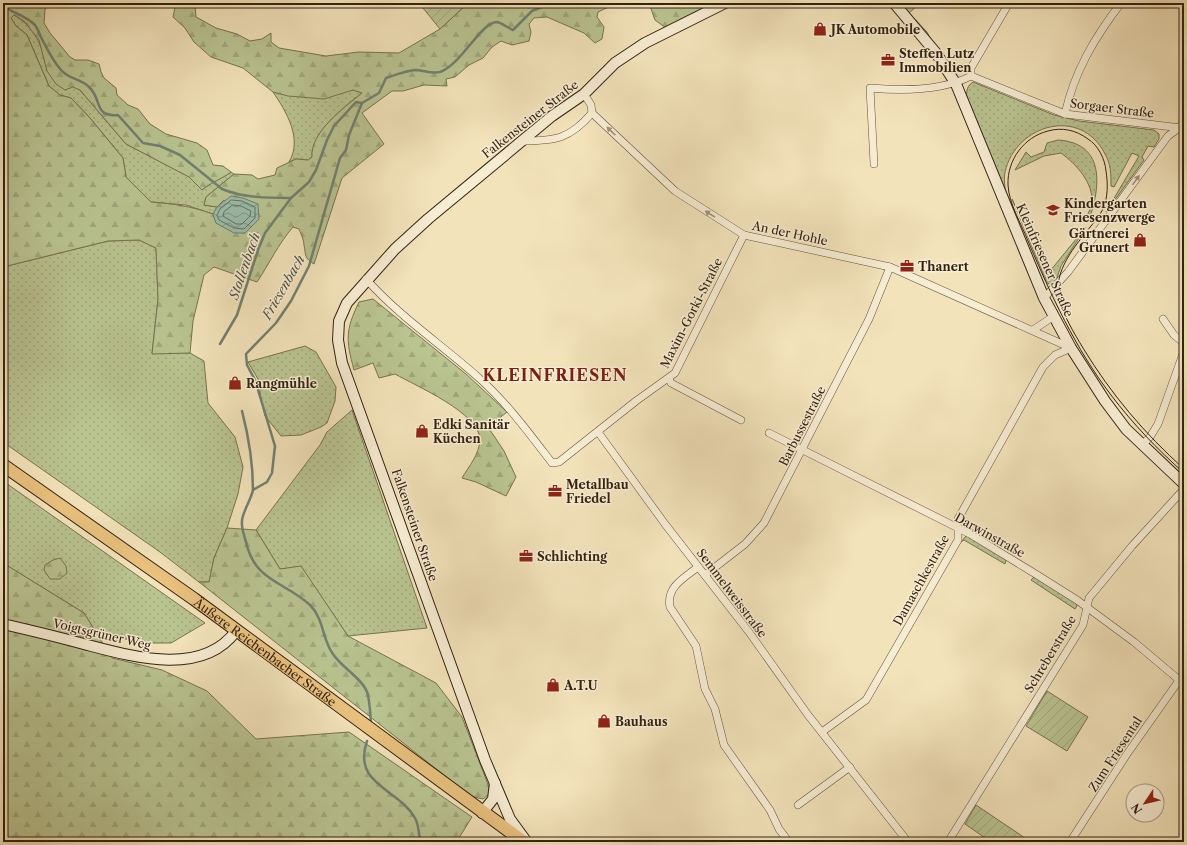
<svg xmlns="http://www.w3.org/2000/svg" width="1187" height="845" font-family="'Libre Caslon Text',serif">
<style>
.grass{fill:url(#grass-dots);stroke:#767351}
.forest{fill:url(#forest-firs);stroke:#767351}
.garden{fill:url(#garden-furrows);stroke:#767351}
.water{fill:url(#water-waves);stroke:#71806f}
.lines{fill:none;stroke-linecap:round;stroke-linejoin:round}
.shore{stroke:#67705f;stroke-width:1}
.stream{stroke:#71806f;stroke-width:2.5}
.street-casing{stroke:#63523c;stroke-width:8}
.secondary-casing{stroke:#321;stroke-width:12}
.primary-casing{stroke:#321;stroke-width:14}
.street{stroke:#f7edd3;stroke-width:7}
.secondary{stroke:#f7edd3;stroke-width:10}
.primary{stroke:#eac27e;stroke-width:12}
.tram{stroke:#321;stroke-width:1}
.oneway{fill:#9f927c}
.labels{text-anchor:middle;dominant-baseline:central;stroke-width:3;stroke-linejoin:round;paint-order:stroke}
.poi-label{font-size:12px;font-weight:bold;fill:#321;stroke:#f7edd3;text-anchor:start}
.street-label{font-size:12px;fill:#321;stroke:#f7edd3}
.water-label{font-size:13px;font-style:italic;fill:#525140;stroke:#f7edd3}
.district-label{font-size:16px;font-weight:bold;letter-spacing:1px;fill:#7a1f14;stroke:#f7edd3}
</style>
<defs>
<pattern id="grass-dots" width="8" height="8" patternUnits="userSpaceOnUse"><rect width="8" height="8" fill="#b9c491"/><path d="M2 2h.1M6 6h.1" fill="none" stroke="#a0a87c" stroke-width="1.8" stroke-linecap="round"/></pattern>
<pattern id="forest-firs" width="22" height="20" patternUnits="userSpaceOnUse"><rect width="22" height="20" fill="#b9c491"/><path d="M5 1l3.5 6h-7zM16 11l3.5 6h-7z" fill="#a0a87c"/></pattern>
<pattern id="garden-furrows" width="10" height="10" patternUnits="userSpaceOnUse"><rect width="10" height="10" fill="#b9c491"/><path d="M-1 1l2-2M0 10L10 0M9 11l2-2" fill="none" stroke="#a0a87c"/></pattern>
<pattern id="water-waves" width="16" height="10" patternUnits="userSpaceOnUse"><rect width="16" height="10" fill="#9bbead"/><path d="M0 5q4-4 8 0t8 0" fill="none" stroke="#7f9a8b"/></pattern>
</defs>
<rect width="100%" height="100%" fill="#f3e3bb"/>
<filter id="stains"><feTurbulence type="fractalNoise" baseFrequency=".005" numOctaves="4"/><feColorMatrix values="0 0 0 0 .2 0 0 0 0 .09 0 0 0 0 .02 0 0 0 .5 -.17"/></filter>
<radialGradient id="worn" r=".72"><stop offset=".6" stop-color="#630" stop-opacity="0"/><stop offset="1" stop-color="#630" stop-opacity=".3"/></radialGradient>
<g class="grass">
<path d="M899 3H920L909 13 927 32 935 47Z"/>
<path d="M14 15C35 27 43 47 47 71L80 90 126 144 190 177 202 190C211 182 222 179 231 172L234 174 206 197 204 205 217 207 213 214 186 205 151 202 126 177 123 158 90 118 71 98 60 95 49 86 27 35 16 26 11 18Z"/>
<path d="M973 82 1054 115 1079 121 1154 130 1159 134V139L1154 147 1148 146 1142 157 1144 160 1106 212 1139 156 1132 153 1114 187 1111 186C1111 175 1111 164 1105 154 1081 106 1016 124 1005 172 1003 183 1006 193 1009 202L968 103C966 95 965 87 973 82Z"/>
<path d="M353 90 362 93C345 106 310 133 312 157L308 160 296 159 289 162C303 139 286 111 273 92 297 99 329 96 353 90Z"/>
<path d="M1058 140C1104 143 1101 184 1090 217L1087 216C1088 212 1092 208 1092 204 1094 183 1076 164 1061 153L1044 156 1015 170 1026 152 1031 157 1044 152 1047 143Z"/>
<path d="M1012 199 1045 271H1050L1086 227 1061 266 1056 281 1049 284 1047 283Z"/>
<path d="M139 240 156 248 158 299 152 353H190L204 361 208 403 235 437 243 467 238 494 227 528 214 558 209 582H199L160 552 3 442V267L108 241Z"/>
<path d="M305 346 316 352 336 387 335 401 327 423 321 427 301 435 281 436 265 416 261 399 258 379 248 362Z"/>
<path d="M352 410 427 628 348 636 301 567 280 569 256 530 320 445 327 432Z"/>
<path d="M3 481 205 623 171 643H149L97 634 84 613 3 563Z"/>
<path d="M961 523 1003 546 1000 549 970 533Z"/>
<path d="M966 536 970 537 1006 560 1005 564 964 540 961 542Z"/>
<path d="M1036 575 1078 604 1075 609 1031 580Z"/>
</g>
<g class="forest">
<path d="M3 3H48L45 10 44 23 50 33 70 57 75 60H88L99 64 101 72 104 78 116 88 117 95 128 105 138 109 150 124 166 134 197 143 207 150 213 165 223 166 231 172C222 179 211 182 202 190L189 177 126 144 80 90 73 87 65 90 56 84 47 71 39 40 24 21 14 15 11 18 16 26 27 35 49 86 60 95 71 98 90 118 123 158 126 177 151 202C175 204 190 206 213 214L216 223 233 232 245 233 224 200 217 207 204 205 206 197 234 174 252 175 258 179 275 175 277 168 296 159 308 160 312 157C310 132 345 107 362 93L353 90 324 99 288 96 273 92 243 68 211 57 194 42 185 28 173 17 176 3H190L195 6 196 17 216 28 237 34 250 41 262 39 271 33V42L279 48 326 56 359 52 399 53 440 29 468 3H617L598 12 597 17 604 27 602 39 595 43 584 33 547 17 534 18 529 24 531 32 529 41 512 45 501 41 492 47 483 58 469 65 455 77 446 79 447 86 424 85 403 91H392L362 113 384 144 342 178 314 264C304 258 306 255 304 245 304 240 301 234 299 229L293 227C279 243 269 264 257 282L214 267 204 275 193 321 190 353 152 354 158 299 156 248 139 240 108 241 3 267Z"/>
<path d="M649 3H712V6L666 28 655 20Z"/>
<path d="M373 299 466 374 507 412 488 427 504 451 516 477 506 496 476 482 462 478C469 466 479 455 480 440 480 413 416 386 395 374L379 378 373 363 354 370C346 340 345 331 359 302Z"/>
<path d="M227 528 256 530 280 569 301 566 348 636 436 683 462 717 489 787V794L483 799 474 797 463 790 199 582H209L214 558Z"/>
<path d="M60 558 66 566 67 573 60 579H50L44 570 45 565 53 560Z"/>
<path d="M3 563 84 613 112 658 162 670 207 691 256 739 349 732 472 817 459 838 463 842H3Z"/>
</g>
<g class="garden">
<path d="M419 3H468L440 29Z"/>
<path d="M1047 691 1088 717 1067 751 1026 726Z"/>
<path d="M976 805 1028 840 1026 842H991L965 824Z"/>
</g>
<path class="water" d="M231 196 243 198 258 204 259 219 245 233H234L216 223 213 214 217 207Z"/>
<g class="lines">
<g class="shore">
<path d="M232 200 242 201 255 207V218L244 229 234 228 219 220 217 215 220 209Z"/>
<path d="M233 205 241 206 251 211 250 216 242 224H236L223 216 224 212Z"/>
</g>
<g class="stream">
<path d="M3 6C13 13 26 16 35 25 38 29 40 36 43 41 48 51 54 62 61 70 68 79 82 79 89 87 103 100 93 117 118 115L143 143 160 146 180 155 222 189C243 198 268 198 291 198"/>
<path d="M220 344 237 315 258 250 265 233 291 198 309 182 316 170 327 140 334 126 356 102 362 103"/>
<path d="M242 411C249 438 253 462 253 490"/>
<path d="M371 722C370 713 370 701 367 692 362 678 341 667 333 654 322 639 324 619 310 605 284 581 255 582 246 542 244 535 241 527 242 521 242 513 251 500 253 490L267 482 272 473 275 446 255 380 247 365 246 354 276 323 291 301 309 266 340 158 346 150 349 135 362 103 379 93 386 78C395 75 405 71 415 70 423 70 431 74 440 72 461 65 481 22 497 22 502 23 508 28 513 30L532 11 552 3"/>
<path d="M367 741C352 785 398 788 415 818 419 825 419 834 420 842"/>
</g>
<g class="street-casing">
<g id="street">
<path d="M971 76 1065 114 1181 128"/>
<path d="M971 76V68L1009 3"/>
<path d="M584 94 591 105 592 113 675 191 744 235 890 267 1071 348"/>
<path d="M1065 114C1074 72 1095 37 1121 3"/>
<path d="M522 141C555 141 570 139 592 113"/>
<path d="M874 164 870 88C903 91 942 91 971 76"/>
<path d="M366 279C400 317 441 344 479 378 507 403 529 433 552 463L559 462 636 401 675 373 744 235"/>
<path d="M1044 298 1068 272 1168 136 1179 128 1184 121"/>
<path d="M1163 319 1174 335 1184 343"/>
<path d="M1033 330 1054 316"/>
<path d="M669 379 671 383 741 420"/>
<path d="M598 432 665 524 749 632 808 715 908 842"/>
<path d="M769 433 970 534 1034 573 1077 600 1134 642 1184 684"/>
<path d="M1142 445 1150 437 1158 424 1184 351"/>
<path d="M698 567C684 578 666 587 670 607L696 646 705 689 715 709 724 745 770 810 779 829 789 842"/>
<path d="M705 575 745 544 764 523 869 319 890 267"/>
<path d="M822 732 866 700 958 540V519L1043 367 1055 355 1071 348"/>
<path d="M798 805 850 767"/>
<path d="M948 842 1083 625 1089 598 1132 546 1184 489"/>
<path d="M1070 842 1127 754 1180 679"/>
</g>
</g>
<g class="secondary-casing">
<g id="secondary">
<path d="M894 3 936 53 956 84 1044 298 1071 348 1105 401 1126 429 1184 484"/>
<path d="M3 624C29 630 54 636 80 643 127 655 201 679 236 631"/>
<path d="M482 813 493 799 495 783"/>
<path d="M526 841 510 819 485 760 342 363 338 340 339 321 347 303 395 249 428 219 552 116 584 94 615 63 645 43 725 3"/>
</g>
</g>
<g class="primary-casing">
<g id="primary">
<path id="s1" d="M3 465 194 599 524 842"/>
</g>
</g>
<use href="#street" class="street"/>
<use href="#secondary" class="secondary"/>
<use href="#primary" class="primary"/>
<path class="tram" d="M1184 469C1144 433 1111 394 1083 348 1074 333 1063 315 1059 298 1053 271 1075 246 1091 226 1095 221 1100 215 1103 209 1108 197 1108 184 1106 171 1105 159 1098 145 1088 139 1076 130 1062 127 1048 131 1024 137 1007 160 1008 185 1009 204 1021 223 1028 241 1051 295 1075 348 1111 395 1133 424 1157 449 1184 473"/>
</g>
<defs><path id="oneway-solid" d="M-6-.8H1V-3.2L6.5 0L1 3.2V.8H-6Z"/></defs>
<g class="oneway">
<use href="#oneway-solid" transform="translate(611 131) rotate(-136)"/>
<use href="#oneway-solid" transform="translate(1136 180) rotate(-54)"/>
<use href="#oneway-solid" transform="translate(710 214) rotate(-148)"/>
</g>
<defs>
<g id="shop-bare" transform="scale(1.08)"><path d="M-5-2.5h2.3a2.7 3.5 0 0 1 5.4 0H5L5.5 6h-11ZM-1.5-2.5h3a1.5 2.3 0 0 0-3 0Z" fill="#8f2418" stroke="#f7edd3" stroke-width="2.5" paint-order="stroke"/></g>
<g id="office-bare" transform="scale(1.08)"><path d="M-6-3h4V-5.5h4V-3h4V5H-6ZM-1-4.5V-3h2v-1.5ZM-6 0V1H6V0Z" fill="#8f2418" stroke="#f7edd3" stroke-width="2.5" paint-order="stroke"/></g>
<g id="school-bare" transform="scale(1.08)"><path d="M0-5L7-2L0 1L-7-2ZM-4 1L0 2.5L4 1V4Q0 6-4 4Z" fill="#8f2418" stroke="#f7edd3" stroke-width="2.5" paint-order="stroke"/></g>
</defs>
<g fill-rule="evenodd">
<use href="#shop-bare" x="820" y="29"/>
<use href="#office-bare" x="888" y="60"/>
<use href="#school-bare" x="1053" y="210"/>
<use href="#shop-bare" x="1140" y="240"/>
<use href="#office-bare" x="907" y="266"/>
<use href="#shop-bare" x="235" y="383"/>
<use href="#shop-bare" x="422" y="431"/>
<use href="#office-bare" x="555" y="491"/>
<use href="#office-bare" x="526" y="556"/>
<use href="#shop-bare" x="553" y="685"/>
<use href="#shop-bare" x="604" y="721"/>
</g>
<g class="labels">
<g class="poi-label">
<text x="831" y="29">JK Automobile</text>
<text x="899" y="53">Steffen Lutz<tspan x="899" dy="14">Immobilien</tspan></text>
<text x="1064" y="203">Kindergarten<tspan x="1064" dy="14">Friesenzwerge</tspan></text>
<text x="1129" y="233" text-anchor="end">Gärtnerei<tspan x="1129" dy="14">Grunert</tspan></text>
<text x="918" y="266">Thanert</text>
<text x="246" y="383">Rangmühle</text>
<text x="433" y="424">Edki Sanitär<tspan x="433" dy="14">Küchen</tspan></text>
<text x="566" y="484">Metallbau<tspan x="566" dy="14">Friedel</tspan></text>
<text x="537" y="556">Schlichting</text>
<text x="564" y="685">A.T.U</text>
<text x="615" y="721">Bauhaus</text>
</g>
<g class="street-label">
<text transform="translate(1112 108) rotate(7)">Sorgaer Straße</text>
<text transform="translate(530 119) rotate(-38)">Falkensteiner Straße</text>
<text transform="translate(790 233) rotate(12)">An der Hohle</text>
<text transform="translate(1045 260) rotate(66)">Kleinfriesener Straße</text>
<text transform="translate(691 313) rotate(-63)">Maxim-Gorki-Straße</text>
<text transform="translate(802 426) rotate(-63)">Barbussestraße</text>
<text transform="translate(415 525) rotate(71)">Falkensteiner Straße</text>
<text transform="translate(990 535) rotate(29)">Darwinstraße</text>
<text transform="translate(921 580) rotate(-61)">Damaschkestraße</text>
<text transform="translate(732 593) rotate(53)">Semmelweisstraße</text>
<text transform="translate(102 634) rotate(13)">Voigtsgrüner Weg</text>
<text stroke="none"><textPath href="#s1" startOffset="322">Äußere Reichenbacher Straße</textPath></text>
<text transform="translate(1050 654) rotate(-59)">Schreberstraße</text>
<text transform="translate(1115 754) rotate(-57)">Zum Friesental</text>
</g>
<g class="water-label">
<text transform="translate(244 266) rotate(-71)">Stollenbach</text>
<text transform="translate(283 287) rotate(-60)">Friesenbach</text>
</g>
<g class="district-label">
<text x="555" y="375">KLEINFRIESEN</text>
</g>
</g>
<rect width="1187" height="845" fill="none" stroke="#f3e3bb" stroke-width="16"/>
<rect x="4" y="4" width="1179" height="837" fill="none" stroke="#321" stroke-width="2"/>
<rect x="8" y="8" width="1171" height="829" fill="none" stroke="#321"/>
<g transform="translate(1145 803) rotate(235)"><circle r="19" fill="#f7edd3" stroke="#a99c85"/>
<path d="M0-3L7 15L0 10L-7 15Z" fill="#8f2418"/>
<text y="-6" font-size="11" font-weight="bold" text-anchor="middle" fill="#332211">N</text>
</g>
<rect width="100%" height="100%" filter="url(#stains)"/>
<rect width="100%" height="100%" fill="url(#worn)"/>
</svg>
